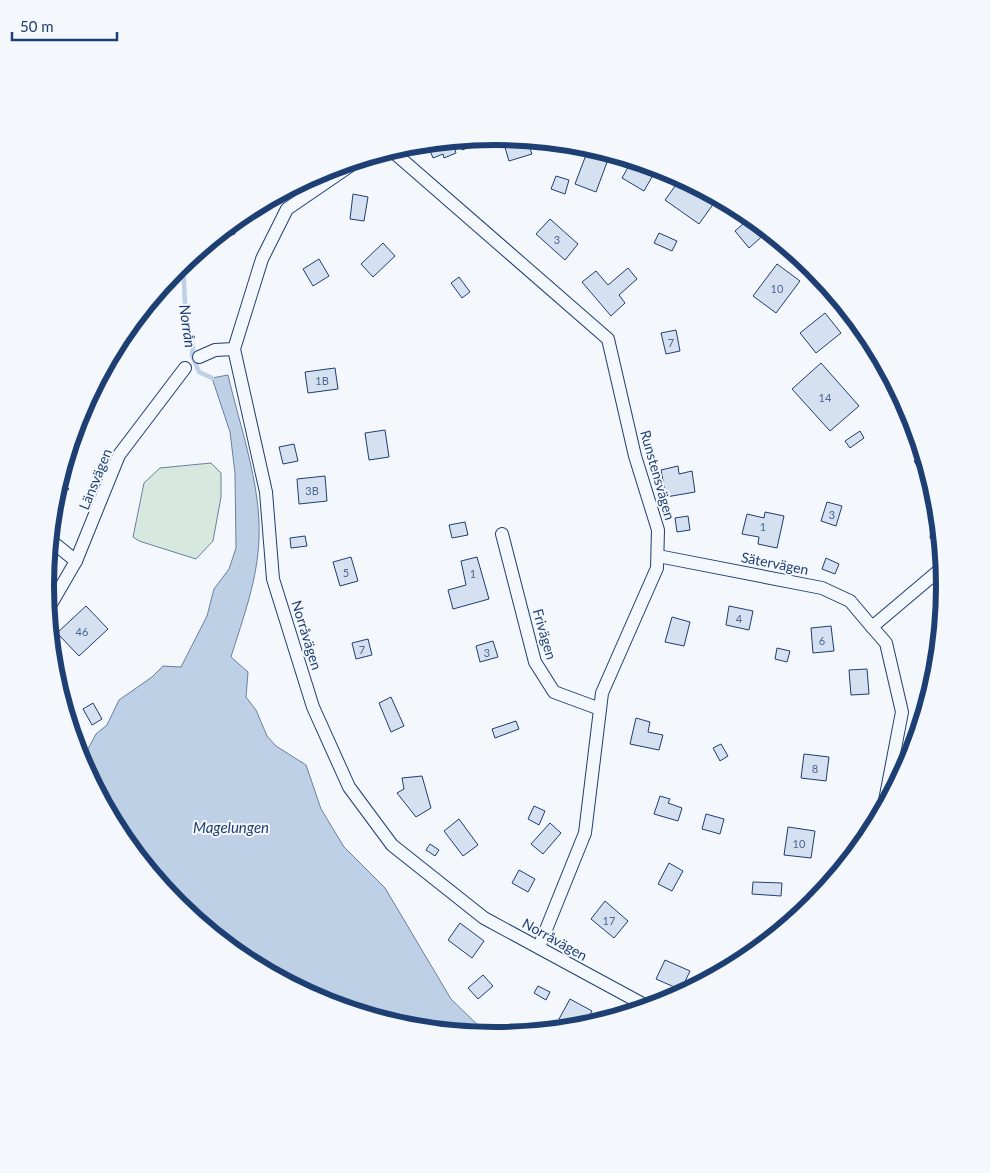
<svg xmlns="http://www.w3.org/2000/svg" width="990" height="1173" font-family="Lato,sans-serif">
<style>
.green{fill:#d7e8df;stroke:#687fa3}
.water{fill:#bed0e5;stroke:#687fa3}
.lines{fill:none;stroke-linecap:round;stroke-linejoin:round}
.stream{stroke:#bed0e5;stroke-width:4.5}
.building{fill:#d5e0f0;stroke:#1d3f73}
.street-casing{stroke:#1d3f73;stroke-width:14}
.street{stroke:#f4f7fb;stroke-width:12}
.labels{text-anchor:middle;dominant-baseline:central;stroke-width:4;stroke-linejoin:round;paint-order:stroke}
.number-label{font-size:11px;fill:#4b6792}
.street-label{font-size:14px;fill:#1d3f73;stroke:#f4f7fb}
.water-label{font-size:15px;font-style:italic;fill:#1d3f73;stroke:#f4f7fb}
.rim{fill:none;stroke:#1d3f73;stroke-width:6}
</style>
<rect width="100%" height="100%" fill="#f4f7fb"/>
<path class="green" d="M211 463 221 473V497L213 541 196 559 139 541 133 537 144 483 160 468Z"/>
<path class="water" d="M228 375C240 427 261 485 259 537 258 579 243 618 231 657L248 672 246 697 256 710 267 736 276 746 306 765 321 809 344 847 385 888 451 999 489 1036 407 1028 323 1002 245 960 177 904 121 836 81 762 96 734 107 725 119 700 152 677 163 666 181 667 207 616 214 589 229 569 236 548 235 473 230 432 212 378Z"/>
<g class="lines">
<path class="stream" d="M183 263 186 322 193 346 192 355 199 372 212 378"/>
</g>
<g class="building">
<path d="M502 137 527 140 532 154 509 161Z"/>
<path d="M473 139 475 145 462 150 461 147 455 150 456 153 444 158 443 154 433 158 427 143Z"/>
<path d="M589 147 610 154 596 192 575 184Z"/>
<path d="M632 160 657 168 644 191 622 178Z"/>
<path d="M556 176 569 180 565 194 551 189Z"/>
<path d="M681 178 697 187 694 190 714 203 699 224 665 200Z"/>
<path d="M353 194 368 197 364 221 350 219Z"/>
<path d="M751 217 768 231 749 248 735 231Z"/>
<path d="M550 219 578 244 565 260 536 234Z"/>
<path d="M233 222 235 234 228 236 227 227Z"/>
<path d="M659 233 677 241 672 251 654 243Z"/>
<path d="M383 243 395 256 373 277 361 264Z"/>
<path d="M319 259 329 276 313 286 303 269Z"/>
<path d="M777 264 800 281 776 313 753 296Z"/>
<path d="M628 268 637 279 619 295 625 303 611 316 582 282 596 271 608 285Z"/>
<path d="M459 277 470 292 462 298 451 283Z"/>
<path d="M825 313 841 333 816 353 800 333Z"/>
<path d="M676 330 680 351 666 354 661 333Z"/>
<path d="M821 363 859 406 830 431 792 389Z"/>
<path d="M335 368 338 389 308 393 305 372Z"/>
<path d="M901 397 910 412 904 417 894 402Z"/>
<path d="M385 430 389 457 369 460 365 433Z"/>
<path d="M860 431 864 438 850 448 845 441Z"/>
<path d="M294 444 298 461 283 464 279 447Z"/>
<path d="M923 456 930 479 926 481 914 461Z"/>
<path d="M678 466 679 474 692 471 695 492 666 497 661 470Z"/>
<path d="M325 476 327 501 299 504 297 479Z"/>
<path d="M60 479 69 489 53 503 54 498Z"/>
<path d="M827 502 842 506 836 526 821 521Z"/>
<path d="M765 512 784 516 777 548 758 544 759 537 742 534 747 514 764 518Z"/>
<path d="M688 516 690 530 677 532 675 518Z"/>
<path d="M465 522 468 535 452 538 449 525Z"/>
<path d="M931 527 939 528 940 540 930 538Z"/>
<path d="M305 536 307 546 291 548 290 538Z"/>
<path d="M351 557 358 581 340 586 333 562Z"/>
<path d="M477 557 489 599 453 609 448 590 466 585 461 561Z"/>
<path d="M826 558 839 564 835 574 822 569Z"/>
<path d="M86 606 108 629 79 656 57 633Z"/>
<path d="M729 606 753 611 749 630 726 625Z"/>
<path d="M672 617 690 622 684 646 665 642Z"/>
<path d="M831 626 834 651 813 653 811 628Z"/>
<path d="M368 639 372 655 356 659 352 643Z"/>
<path d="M493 641 498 657 480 662 476 646Z"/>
<path d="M777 648 790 651 787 662 775 659Z"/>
<path d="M867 669 869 694 851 695 849 670Z"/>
<path d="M391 697 404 726 391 732 379 703Z"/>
<path d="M93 703 102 719 92 725 83 709Z"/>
<path d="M636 718 650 722 648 732 663 735 659 750 630 744Z"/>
<path d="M516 721 519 729 495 738 492 729Z"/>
<path d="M721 744 728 756 720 761 713 748Z"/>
<path d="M804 754 829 757 826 781 801 778Z"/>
<path d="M422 776 431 808 416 817 397 793 404 789 402 778Z"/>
<path d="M660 796 670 799 668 803 682 808 678 821 654 814Z"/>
<path d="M534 806 545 811 539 825 528 819Z"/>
<path d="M706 814 724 819 720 834 702 829Z"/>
<path d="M459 819 478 845 463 856 444 831Z"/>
<path d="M550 823 561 833 543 854 531 844Z"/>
<path d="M788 827 815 831 811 858 784 855Z"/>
<path d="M430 844 439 850 435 856 426 850Z"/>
<path d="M669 863 683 871 672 891 658 884Z"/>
<path d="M519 870 535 879 528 892 512 883Z"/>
<path d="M753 882 782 883 781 896 752 894Z"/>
<path d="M605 901 628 921 614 938 591 919Z"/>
<path d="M460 923 484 941 472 958 448 940Z"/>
<path d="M665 960 690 971 681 990 656 979Z"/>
<path d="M483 975 493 986 478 999 468 988Z"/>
<path d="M538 986 550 992 546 1000 534 993Z"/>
<path d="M570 999 592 1011 583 1028 576 1029 559 1019Z"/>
</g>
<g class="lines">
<g class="street-casing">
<g id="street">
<path d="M391 150 608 339 635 456 658 530 657 568 602 693 585 833 539 947"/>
<path d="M360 159 287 209 262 259 234 349 266 492 273 579 313 707 349 787 392 845 484 918 650 1008"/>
<path d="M199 357 215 350 234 349"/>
<path d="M502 534 535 662 554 692 600 709"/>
<path d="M50 540 76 561"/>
<path d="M658 556 822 588 850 601 872 627"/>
<path d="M47 611 76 561 119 455 185 368"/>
<path d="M883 811 902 712 886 643 872 627 943 567"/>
</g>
</g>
<use href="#street" class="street"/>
</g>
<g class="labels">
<g class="number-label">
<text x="557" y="239">3</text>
<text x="777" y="288">10</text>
<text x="671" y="342">7</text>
<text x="322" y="380">1B</text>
<text x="825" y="397">14</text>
<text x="312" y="490">3B</text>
<text x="832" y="514">3</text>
<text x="763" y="526">1</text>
<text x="346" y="572">5</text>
<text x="473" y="573">1</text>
<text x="739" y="618">4</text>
<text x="82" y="631">46</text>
<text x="822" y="640">6</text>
<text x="362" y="649">7</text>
<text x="487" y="652">3</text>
<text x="815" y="768">8</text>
<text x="799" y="843">10</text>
<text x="609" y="920">17</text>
</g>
<g class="street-label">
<text transform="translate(658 475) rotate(74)">Runstensvägen</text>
<text transform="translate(95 479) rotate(-68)">Länsvägen</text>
<text transform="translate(775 563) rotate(11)">Sätervägen</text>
<text transform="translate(545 634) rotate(74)">Frivägen</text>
<text transform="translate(307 635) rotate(73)">Norråvägen</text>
<text transform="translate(555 939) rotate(29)">Norråvägen</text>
</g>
<g class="water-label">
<text transform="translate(188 326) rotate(82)">Norrån</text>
<text x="231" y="827">Magelungen</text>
</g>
</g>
<path d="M0 0H990V1173H0ZM54 586a441 441 0 1 1 882 0a441 441 0 1 1-882 0Z" fill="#f4f7fb" fill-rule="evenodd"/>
<path class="rim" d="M54 586a441 441 0 1 1 882 0a441 441 0 1 1-882 0Z"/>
<path d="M12 32v8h105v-8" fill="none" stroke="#1d3f73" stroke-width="2.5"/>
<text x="20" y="32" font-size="15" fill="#1d3f73" stroke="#f4f7fb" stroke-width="4" paint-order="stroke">50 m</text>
</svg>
